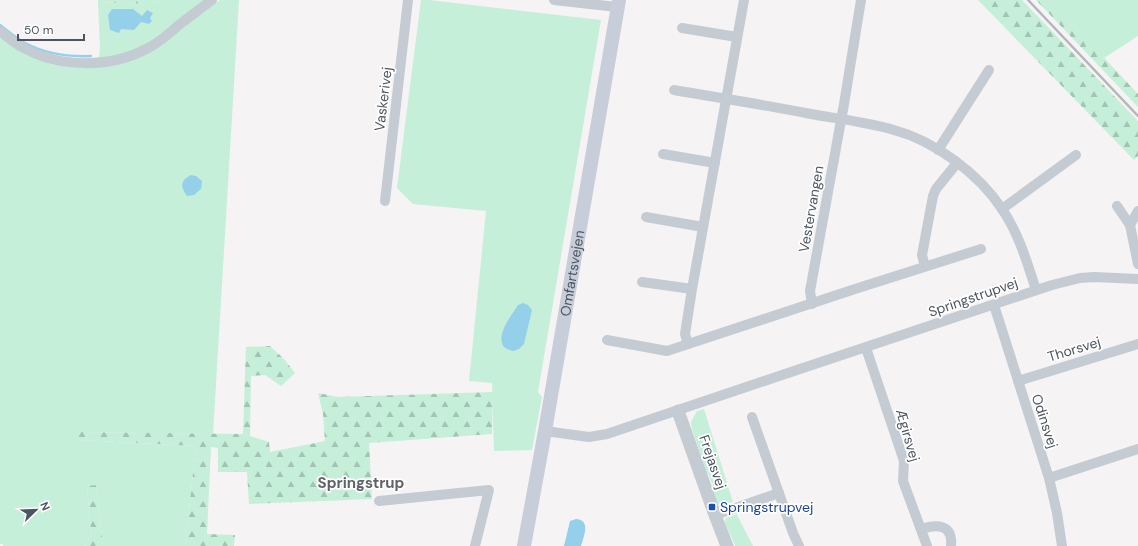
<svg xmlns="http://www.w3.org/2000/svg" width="1138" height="546" font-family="'DM Sans',sans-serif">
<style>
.grass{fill:#c5efd9}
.forest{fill:url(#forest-firs)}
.water{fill:#94d0e9}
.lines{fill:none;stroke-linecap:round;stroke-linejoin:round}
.stream{stroke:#94d0e9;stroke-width:2.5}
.minor{stroke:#c4cbd3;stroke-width:10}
.tertiary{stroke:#c4cbd3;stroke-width:13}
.secondary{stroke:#c7ceda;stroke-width:14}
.rail{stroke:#b5b7bc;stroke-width:2.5}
.transit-dot{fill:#1a4fb4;stroke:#fff;stroke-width:1.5}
.labels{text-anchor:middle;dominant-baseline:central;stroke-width:3.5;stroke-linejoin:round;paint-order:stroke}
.street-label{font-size:14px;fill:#4b5460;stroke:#fff}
.transit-label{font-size:14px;fill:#164399;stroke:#fff;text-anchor:start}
.neighbourhood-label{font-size:15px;font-weight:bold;fill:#5f6267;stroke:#fff}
</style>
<defs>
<pattern id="forest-firs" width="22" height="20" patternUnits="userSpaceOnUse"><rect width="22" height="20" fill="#c5efd9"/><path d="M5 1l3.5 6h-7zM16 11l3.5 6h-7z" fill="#a2c4b3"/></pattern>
</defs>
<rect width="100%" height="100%" fill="#f5f3f3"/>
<g class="grass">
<path d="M157 0H207L171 29 138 50 99 59 100 48 98 2 149 4Z"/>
<path d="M220 0H239L213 434 79 432 80 440 196 446 185 546H103L96 485 87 486 91 533 85 546H3V544H0V34L38 58 123 61Z"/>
<path d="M421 0H429L601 20 538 392 542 397 532 450 494 451 492 383 469 381 486 211 413 204 397 188Z"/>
<path d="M1050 0H1138V36L1104 58Z"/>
<path d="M704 409 733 502 721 506 718 504 714 493 715 491 709 475 707 473 692 429 691 422 697 411Z"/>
<path d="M737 514 738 517 753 546H735V545L725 523 726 518Z"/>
</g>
<g class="forest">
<path d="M98 0H157L149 4 98 2Z"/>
<path d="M978 0H1022L1138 121V156L1134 160Z"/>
<path d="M1036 0H1050L1138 94V107Z"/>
<path d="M270 346 284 359 295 373 281 386 265 375 251 376 250 436 269 442 270 452 325 441 323 414 318 393 338 397 493 392 492 434 369 443 372 499 249 504 247 472H218V448L211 447 207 534 235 535 234 546H185L196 446 79 440V432L243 434 246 347Z"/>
<path d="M96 485 103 546H85L91 533 87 486Z"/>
</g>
<g class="water">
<path d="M112 9H133L142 16 147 10 153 13 150 18 152 21 149 24 141 22 134 30 121 29 119 33 110 30 108 15Z"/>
<path d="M191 175 196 176 202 181 201 189 194 195 187 196C180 186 180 181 191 175Z"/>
<path d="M523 303 528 305 532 310 524 344 519 349 513 351C510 350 506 349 504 347 495 335 512 315 518 305Z"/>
<path d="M576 519C591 520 584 536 581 546H564L570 521Z"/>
</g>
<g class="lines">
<path class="stream" d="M0 25C8 31 16 38 25 43 46 54 68 57 91 56"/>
<g class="minor">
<path d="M554 0 617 7"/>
<path d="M682 28 737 37"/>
<path d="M0 31C6 36 13 42 20 46 58 68 110 69 148 48 160 42 170 33 180 24 191 16 201 8 212 0"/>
<path d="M674 90C720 98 765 105 811 114 839 119 867 122 894 130 935 141 979 174 1002 209 1019 234 1027 262 1036 290"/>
<path d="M938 150 989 70"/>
<path d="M663 154 715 163"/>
<path d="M385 201 408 0"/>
<path d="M1117 206 1130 225 1138 264"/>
<path d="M1002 209 1076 155"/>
<path d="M646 217 703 227"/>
<path d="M1130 225 1138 211"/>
<path d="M925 266 922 255 933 196 936 189 957 163"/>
<path d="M642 282 692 289"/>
<path d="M812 304 810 291 844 104 861 0"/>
<path d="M994 305 1049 478 1057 513 1062 546"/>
<path d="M607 340 667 351 855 289 981 249"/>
<path d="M688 344 685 334 692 289 744 0"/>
<path d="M866 348 904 461 903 481 927 546"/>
<path d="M1018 381 1138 344"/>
<path d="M752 417 793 533 799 546"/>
<path d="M545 431 589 437 607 434 785 374 1052 285 1080 278 1094 277 1138 279"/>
<path d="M1049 478 1138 449"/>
<path d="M379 501 489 490 475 546"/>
<path d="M715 515 779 493"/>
<path d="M921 529C937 524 953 524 951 546"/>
</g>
<path class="tertiary" d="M678 411 715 515 727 546"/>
<path class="secondary" id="s1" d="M524 546 545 431 619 0"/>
<path class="rail" d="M1028 0 1138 116"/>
</g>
<rect class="transit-dot" x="708" y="503" width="8" height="8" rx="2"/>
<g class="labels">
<g class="street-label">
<text transform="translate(383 99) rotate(-83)">Vaskerivej</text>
<text transform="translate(811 209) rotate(-80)">Vestervangen</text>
<text stroke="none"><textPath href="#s1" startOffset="277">Omfartsvejen</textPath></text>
<text transform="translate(973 297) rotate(-19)">Springstrupvej</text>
<text transform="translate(1074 349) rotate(-17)">Thorsvej</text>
<text transform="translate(1045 421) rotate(72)">Odinsvej</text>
<text transform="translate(908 435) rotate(74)">Ægirsvej</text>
<text transform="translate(713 462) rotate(71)">Frejasvej</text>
</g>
<g class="transit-label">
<text x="720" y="507">Springstrupvej</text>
</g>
<g class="neighbourhood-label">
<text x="361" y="483">Springstrup</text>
</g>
</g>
<g transform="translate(36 510) rotate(67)" stroke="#ffffff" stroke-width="3" paint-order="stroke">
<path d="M0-3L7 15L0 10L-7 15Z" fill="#4b5460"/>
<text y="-6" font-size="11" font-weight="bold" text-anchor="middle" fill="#4b5460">N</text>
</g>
<path d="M18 34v6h66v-6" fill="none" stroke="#4b5460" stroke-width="2"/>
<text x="24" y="34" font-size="12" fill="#4b5460" stroke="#ffffff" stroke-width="3" paint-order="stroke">50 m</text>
</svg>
